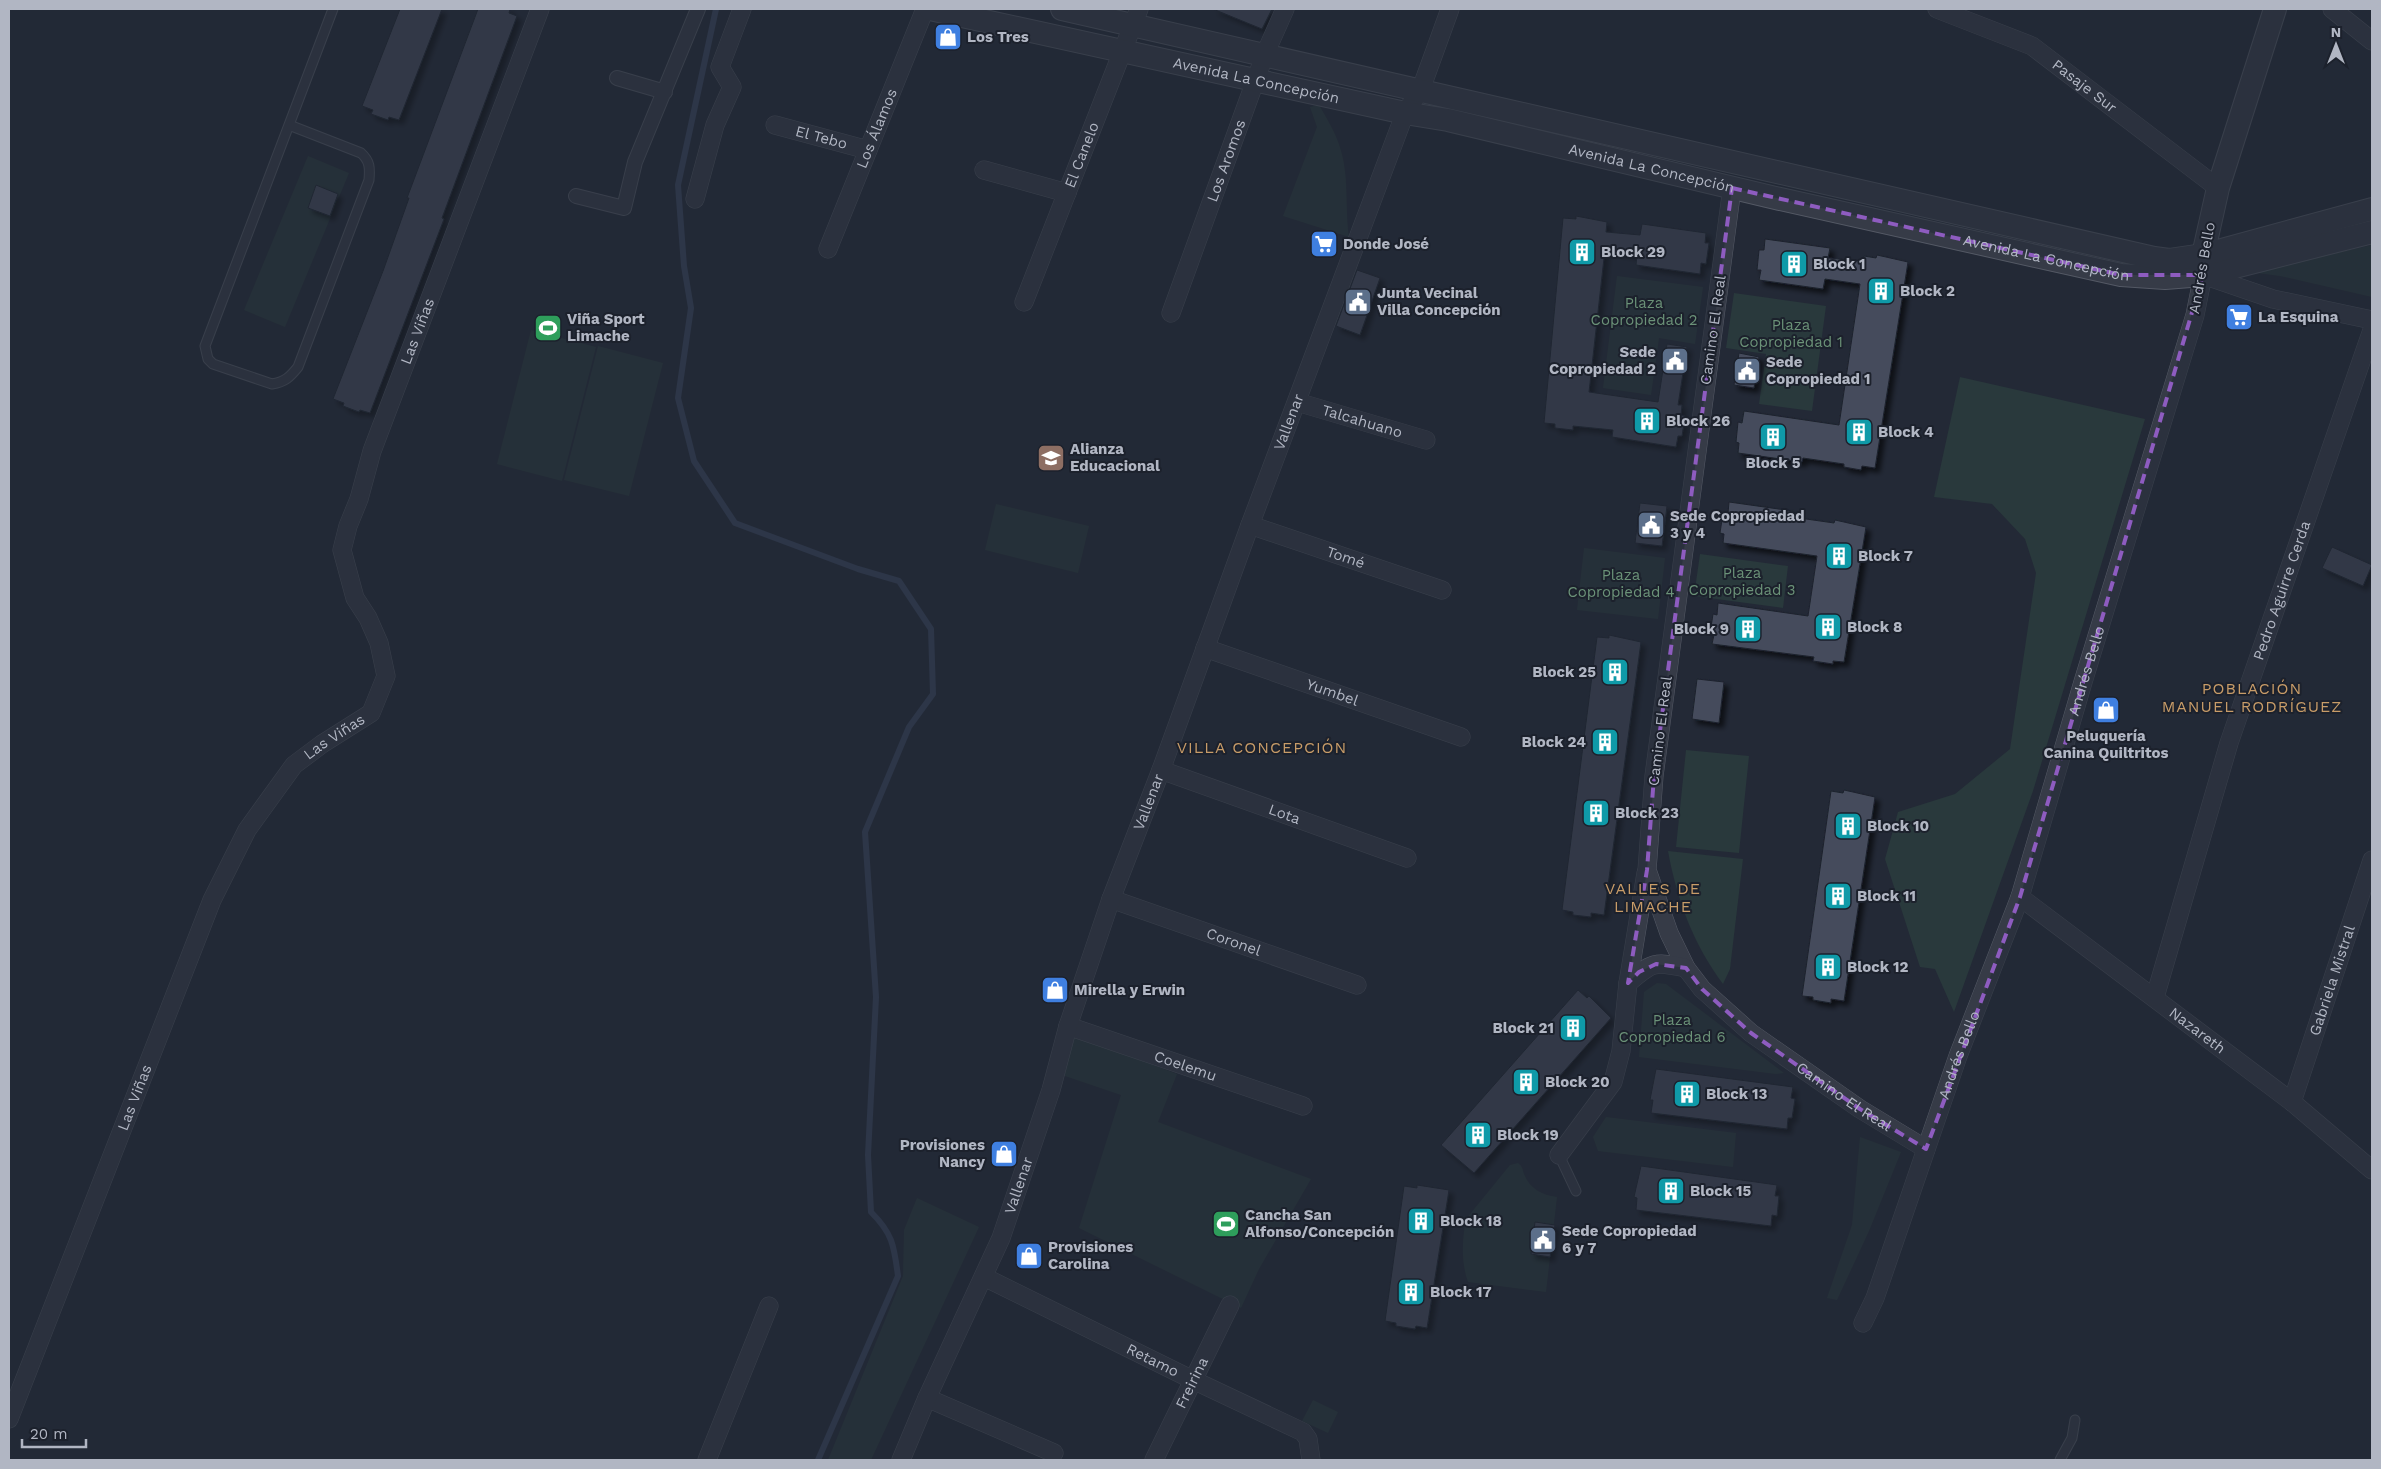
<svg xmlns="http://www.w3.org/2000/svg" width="2381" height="1469" font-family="'Work Sans',sans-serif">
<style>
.green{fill:#29393c}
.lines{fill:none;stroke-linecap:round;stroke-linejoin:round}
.stream{stroke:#3a455e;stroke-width:6}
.building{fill:#454c5b;stroke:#1e232e;filter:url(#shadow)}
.service-casing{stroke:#545965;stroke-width:11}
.pedestrian-casing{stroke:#545965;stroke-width:16}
.minor-casing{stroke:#545965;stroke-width:19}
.tertiary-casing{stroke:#545965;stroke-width:24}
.service{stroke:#363b47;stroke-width:9}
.pedestrian{stroke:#363b47;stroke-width:14}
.minor{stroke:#363b47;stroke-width:18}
.tertiary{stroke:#363b47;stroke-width:22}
.marked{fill:none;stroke:#8e5cc0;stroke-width:4;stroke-dasharray:10 6;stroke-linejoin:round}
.labels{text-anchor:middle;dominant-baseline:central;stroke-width:4;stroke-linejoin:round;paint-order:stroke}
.poi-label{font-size:15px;font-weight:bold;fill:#b1b6c3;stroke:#1c212c;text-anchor:start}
.street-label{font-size:15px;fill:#b1b6c3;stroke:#1c212c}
.park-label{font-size:15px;fill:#6b9278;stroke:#1c212c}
.neighbourhood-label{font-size:16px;letter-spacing:1px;fill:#c89c68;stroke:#1c212c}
</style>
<defs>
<filter id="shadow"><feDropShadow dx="4.5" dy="4.5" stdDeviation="2.5" flood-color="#0009"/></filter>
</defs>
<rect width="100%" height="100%" fill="#232936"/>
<g class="green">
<path d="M1319 105C1327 119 1337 135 1341 151 1349 177 1345 209 1349 237L1283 216 1317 127 1310 107Z"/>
<path d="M308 156 349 173 285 327 244 310Z"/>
<path d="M2372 245V297L2280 276 2250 272Z"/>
<path d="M1617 276 1703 287 1695 344 1659 338 1651 395 1603 388Z"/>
<path d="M1734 293 1826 306 1812 411 1759 404 1766 354 1726 348Z"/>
<path d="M531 330 596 347 562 481 497 464Z"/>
<path d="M598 346 663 363 629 496 564 480Z"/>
<path d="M1960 377 2145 419 2033 791 1954 1012 1935 969 1920 967 1885 859 1898 812 1955 794 2010 749 2036 573 2025 539 1992 504 1934 497Z"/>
<path d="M996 504 1089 526 1078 573 985 550Z"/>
<path d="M1584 548 1665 558 1658 619 1577 610Z"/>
<path d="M1700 554 1788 566 1783 608 1694 596Z"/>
<path d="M1686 750 1749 756 1739 853 1676 847Z"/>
<path d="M1668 851 1743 859 1730 969 1723 984C1693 944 1677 900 1668 851Z"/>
<path d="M1657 983 1666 984 1784 1073 1776 1074 1639 1057 1644 992Z"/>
<path d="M1072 1034 1177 1074 1158 1122 1311 1179 1259 1269 1241 1308 1079 1228 1121 1095 1059 1074Z"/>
<path d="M1606 1117 1736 1133 1733 1167 1598 1151 1593 1137Z"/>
<path d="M1860 1137 1901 1152 1869 1231 1837 1300 1827 1298 1852 1225Z"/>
<path d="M1518 1163C1523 1167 1522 1168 1524 1174 1530 1189 1542 1195 1557 1197L1546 1292 1468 1282C1461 1263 1462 1239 1466 1219L1510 1165Z"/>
<path d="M917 1198 979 1227 871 1460H828L903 1276 904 1230Z"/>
<path d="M1313 1400 1338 1412 1328 1433 1302 1421Z"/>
</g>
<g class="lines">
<path class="stream" d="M716 9 678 185 684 266 691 308 678 398 694 461 735 523 858 569 899 581 931 629 933 694 909 727 865 832 876 997 868 1155 871 1212C893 1234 894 1246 898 1276L818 1460"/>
</g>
<g class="building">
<path d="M400 9H442L399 120 389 117 388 120 371 114 373 110 362 106Z"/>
<path d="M478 9H510L509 13 517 16 442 218 444 219 370 413 360 410 359 412 343 406 344 403 333 399 383 271 409 198H407Z"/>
<path d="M1213 9H1272L1262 29Z"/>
<path d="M316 185 338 194 330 216 308 208Z"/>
<path d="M1576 216 1607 222 1606 232 1640 235 1642 224 1706 233 1705 243H1709L1706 264 1701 263 1700 274 1636 265 1637 255 1605 249 1589 392 1658 402 1667 344 1687 347 1678 405H1682L1681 415 1685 416 1682 436H1678L1676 447 1612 437 1613 430 1573 426V430L1555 428V424L1544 423 1563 218 1576 219Z"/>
<path d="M1765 239 1830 248 1828 258 1863 261 1864 256 1876 258 1877 255 1908 262 1875 468 1862 466 1861 470 1844 467V464L1803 458 1802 462 1738 453 1739 443 1736 442 1738 422 1742 423 1744 411 1839 425 1860 284 1825 279 1823 289 1759 280 1761 270H1757L1759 250H1764Z"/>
<path d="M1357 270 1380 278 1360 335 1336 326Z"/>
<path d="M1739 353 1759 357 1754 388 1734 385Z"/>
<path d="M1729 502 1793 511 1792 517 1834 523 1835 520 1866 527 1844 662 1833 661V664L1813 661 1814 657 1712 644 1714 635 1710 634 1713 614 1717 615 1718 603 1808 616 1817 556 1723 543 1724 534 1720 533 1723 513H1728Z"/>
<path d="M1640 503 1667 506 1662 546 1635 543Z"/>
<path d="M2332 547 2372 565 2363 586 2322 568Z"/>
<path d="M1609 635 1641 642 1604 915 1591 913V917L1573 915V912L1562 910 1597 637 1609 638Z"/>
<path d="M1697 679 1724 682 1719 723 1692 719Z"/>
<path d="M1844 790 1875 797 1844 1001 1831 999V1003L1813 1000V997L1802 996 1831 791 1843 793Z"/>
<path d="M1578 990 1587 998 1589 996 1611 1018 1474 1173 1441 1145Z"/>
<path d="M1656 1069 1793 1087 1791 1098 1795 1099 1792 1118H1788L1787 1129 1651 1113 1653 1100H1650Z"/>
<path d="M1641 1166 1777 1185 1775 1196H1779L1777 1216 1772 1215 1771 1226 1636 1210 1637 1198 1634 1197Z"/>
<path d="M1417 1185 1449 1190 1427 1328 1416 1326 1415 1329 1396 1326V1323L1385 1321 1404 1186 1417 1188Z"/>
<path d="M1535 1222 1555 1225 1550 1257 1531 1254Z"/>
</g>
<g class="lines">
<g class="service-casing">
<g id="service">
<path d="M289 125 361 153C370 161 370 168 369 180L298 367C290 377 285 382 272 384L213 364 208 359 205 346 333 9"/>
<path d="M1559 1155 1576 1191"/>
<path d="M2060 1460 2072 1438 2075 1420"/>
</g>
</g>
<g class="pedestrian-casing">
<g id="pedestrian">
<path d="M617 78 665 92"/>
<path d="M576 196 624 208 635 162 698 9"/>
</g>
</g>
<g class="minor-casing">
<g id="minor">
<path id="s1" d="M1937 9 2032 46 2218 188"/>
<path d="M2332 9 2372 41"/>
<path id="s2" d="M775 125 868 150"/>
<path d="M984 170 1067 193"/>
<path id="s3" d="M1732 188 1654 776 1647 870 1669 933 1686 968 1702 989 1751 1033 1860 1109 1926 1149"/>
<path d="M695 199 715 125 732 87 720 67 742 9"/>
<path id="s4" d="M828 249 925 9"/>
<path id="s5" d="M1024 302 1139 9"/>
<path id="s6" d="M1171 313 1265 54 1285 9"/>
<path id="s7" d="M1297 402 1426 440"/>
<path id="s8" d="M1250 525 1442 590"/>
<path id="s9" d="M1205 648 1461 737"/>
<path id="s10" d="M1161 770 1407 858"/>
<path id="s11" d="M2020 897 2292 1102 2372 1170"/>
<path id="s12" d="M1111 899 1357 985"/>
<path d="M1628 983C1652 962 1654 961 1686 968"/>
<path id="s13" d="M2155 997 2229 743 2372 330"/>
<path id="s14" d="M1068 1026 1303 1106"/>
<path id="s15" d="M2292 1102 2372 860"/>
<path d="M1559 1155 1613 1082 1621 1051 1628 983 1646 873"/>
<path id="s16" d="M984 1277 1193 1380 1303 1432 1308 1439 1311 1460"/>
<path id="s17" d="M1863 1323 1875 1298 1958 1056 2020 897 2083 682 2195 315 2203 275 2273 299 2372 320"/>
<path d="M927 1398 1054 1453"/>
<path id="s18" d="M9 1419 212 900 247 830 294 765 322 744 371 713 386 676 379 643 368 618 355 598 342 550 348 526 359 499 372 451 540 9"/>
<path d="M707 1460 769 1306"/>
<path id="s19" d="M901 1460 927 1398 1001 1238 1051 1090 1068 1026 1111 899 1161 770 1250 525 1405 113 1421 89 1450 9"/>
<path id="s20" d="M1154 1460 1230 1305"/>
</g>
</g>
<g class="tertiary-casing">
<g id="tertiary">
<path id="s21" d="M930 9 1405 113 1448 120 1780 199 2121 275 2165 278 2203 275 2372 232"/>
<path d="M1062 9 2154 258 2169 260 2203 255 2372 209"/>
<path d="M2203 267V255L2218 188 2275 9"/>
</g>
</g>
<use href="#service" class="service"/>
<use href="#pedestrian" class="pedestrian"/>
<use href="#minor" class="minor"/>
<use href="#tertiary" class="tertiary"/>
</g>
<path d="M0 0H2381V1469H0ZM1732 188 2121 275H2203L2020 897 1926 1149 1860 1109 1751 1033 1702 989 1686 968 1656 964 1639 972 1628 983 1647 870 1654 776Z" fill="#232936" fill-opacity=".55" fill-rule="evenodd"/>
<path class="marked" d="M1732 188 2121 275H2203L2020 897 1926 1149 1860 1109 1751 1033 1702 989 1686 968 1656 964 1639 972 1628 983 1647 870 1654 776Z"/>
<defs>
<g id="shop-square" transform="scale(1.4375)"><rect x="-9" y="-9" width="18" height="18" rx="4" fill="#3f7fe0" stroke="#1c212c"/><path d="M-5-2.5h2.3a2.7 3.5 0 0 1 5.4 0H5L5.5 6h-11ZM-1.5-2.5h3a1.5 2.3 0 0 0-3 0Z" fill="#fff"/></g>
<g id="supermarket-square" transform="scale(1.4375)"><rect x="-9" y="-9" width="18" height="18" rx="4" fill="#3f7fe0" stroke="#1c212c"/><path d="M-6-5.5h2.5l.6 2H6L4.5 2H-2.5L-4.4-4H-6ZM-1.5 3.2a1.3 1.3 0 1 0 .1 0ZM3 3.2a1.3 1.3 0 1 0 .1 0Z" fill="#fff"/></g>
<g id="building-square" transform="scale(1.4375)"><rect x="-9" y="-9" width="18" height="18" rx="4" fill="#0f9aa8" stroke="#1c212c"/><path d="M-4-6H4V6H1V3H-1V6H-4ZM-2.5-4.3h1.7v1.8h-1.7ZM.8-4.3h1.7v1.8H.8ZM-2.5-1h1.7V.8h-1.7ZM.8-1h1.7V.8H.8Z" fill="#fff"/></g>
<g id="civic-square" transform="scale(1.4375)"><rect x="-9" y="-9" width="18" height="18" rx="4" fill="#5c6f8a" stroke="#1c212c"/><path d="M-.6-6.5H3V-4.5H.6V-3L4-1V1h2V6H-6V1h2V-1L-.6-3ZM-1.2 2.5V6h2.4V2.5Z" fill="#fff"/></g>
<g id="stadium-square" transform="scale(1.4375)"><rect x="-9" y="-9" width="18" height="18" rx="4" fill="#2e9e5b" stroke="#1c212c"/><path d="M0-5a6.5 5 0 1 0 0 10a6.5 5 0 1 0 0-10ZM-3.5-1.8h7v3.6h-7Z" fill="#fff"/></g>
<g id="school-square" transform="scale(1.4375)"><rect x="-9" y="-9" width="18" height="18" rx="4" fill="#8d6e63" stroke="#1c212c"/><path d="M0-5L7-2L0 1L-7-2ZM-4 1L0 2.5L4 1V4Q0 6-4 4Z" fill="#fff"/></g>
</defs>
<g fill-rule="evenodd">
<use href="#shop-square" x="948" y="37"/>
<use href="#supermarket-square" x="1324" y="244"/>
<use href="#building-square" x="1582" y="252"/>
<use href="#building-square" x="1794" y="264"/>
<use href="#building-square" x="1881" y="291"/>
<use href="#civic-square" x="1358" y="302"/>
<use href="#supermarket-square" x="2239" y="317"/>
<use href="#stadium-square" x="548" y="328"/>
<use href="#civic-square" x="1675" y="361"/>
<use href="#civic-square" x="1747" y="371"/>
<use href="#building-square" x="1647" y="421"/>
<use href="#building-square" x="1859" y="432"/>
<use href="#building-square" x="1773" y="437"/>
<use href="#school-square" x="1051" y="458"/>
<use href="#civic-square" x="1651" y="525"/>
<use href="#building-square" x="1839" y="556"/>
<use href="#building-square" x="1828" y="627"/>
<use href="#building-square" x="1748" y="629"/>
<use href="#building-square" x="1615" y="672"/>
<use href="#shop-square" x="2106" y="710"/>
<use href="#building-square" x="1605" y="742"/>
<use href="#building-square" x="1596" y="813"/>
<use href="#building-square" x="1848" y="826"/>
<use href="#building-square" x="1838" y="896"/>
<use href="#building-square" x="1828" y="967"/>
<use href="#shop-square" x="1055" y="990"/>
<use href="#building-square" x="1573" y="1028"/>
<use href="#building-square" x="1526" y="1082"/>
<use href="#building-square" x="1687" y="1094"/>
<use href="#building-square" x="1478" y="1135"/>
<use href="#shop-square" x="1004" y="1154"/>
<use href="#building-square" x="1671" y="1191"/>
<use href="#building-square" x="1421" y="1221"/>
<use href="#stadium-square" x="1226" y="1224"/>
<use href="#civic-square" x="1543" y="1240"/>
<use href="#shop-square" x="1029" y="1256"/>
<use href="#building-square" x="1411" y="1292"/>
</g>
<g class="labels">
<g class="poi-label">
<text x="967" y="37">Los Tres</text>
<text x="1343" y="244">Donde José</text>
<text x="1601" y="252">Block 29</text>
<text x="1813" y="264">Block 1</text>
<text x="1900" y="291">Block 2</text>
<text x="1377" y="293">Junta Vecinal<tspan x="1377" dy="17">Villa Concepción</tspan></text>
<text x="2258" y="317">La Esquina</text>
<text x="567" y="319">Viña Sport<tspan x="567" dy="17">Limache</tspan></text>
<text x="1656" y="352" text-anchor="end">Sede<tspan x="1656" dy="17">Copropiedad 2</tspan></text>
<text x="1766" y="362">Sede<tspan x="1766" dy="17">Copropiedad 1</tspan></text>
<text x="1666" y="421">Block 26</text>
<text x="1878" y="432">Block 4</text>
<text x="1070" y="449">Alianza<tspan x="1070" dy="17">Educacional</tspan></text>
<text x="1773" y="463" text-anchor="middle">Block 5</text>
<text x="1670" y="516">Sede Copropiedad<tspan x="1670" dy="17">3 y 4</tspan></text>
<text x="1858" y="556">Block 7</text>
<text x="1847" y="627">Block 8</text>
<text x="1729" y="629" text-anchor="end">Block 9</text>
<text x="1596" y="672" text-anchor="end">Block 25</text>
<text x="2106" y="736" text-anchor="middle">Peluquería<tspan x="2106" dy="17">Canina Quiltritos</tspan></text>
<text x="1586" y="742" text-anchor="end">Block 24</text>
<text x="1615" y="813">Block 23</text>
<text x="1867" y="826">Block 10</text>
<text x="1857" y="896">Block 11</text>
<text x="1847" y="967">Block 12</text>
<text x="1074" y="990">Mirella y Erwin</text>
<text x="1554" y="1028" text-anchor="end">Block 21</text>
<text x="1545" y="1082">Block 20</text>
<text x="1706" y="1094">Block 13</text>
<text x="1497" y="1135">Block 19</text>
<text x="985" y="1145" text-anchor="end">Provisiones<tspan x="985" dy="17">Nancy</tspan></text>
<text x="1690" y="1191">Block 15</text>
<text x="1245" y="1215">Cancha San<tspan x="1245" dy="17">Alfonso/Concepción</tspan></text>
<text x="1440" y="1221">Block 18</text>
<text x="1562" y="1231">Sede Copropiedad<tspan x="1562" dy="17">6 y 7</tspan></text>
<text x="1048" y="1247">Provisiones<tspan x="1048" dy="17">Carolina</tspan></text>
<text x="1430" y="1292">Block 17</text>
</g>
<g class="street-label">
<text stroke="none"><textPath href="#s21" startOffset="334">Avenida La Concepción</textPath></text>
<text stroke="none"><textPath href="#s1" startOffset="168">Pasaje Sur</textPath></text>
<text stroke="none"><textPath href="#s4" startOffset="130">Los Álamos</textPath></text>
<text stroke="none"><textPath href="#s2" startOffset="48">El Tebo</textPath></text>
<text stroke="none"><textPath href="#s5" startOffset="158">El Canelo</textPath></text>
<text stroke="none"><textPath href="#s6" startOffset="162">Los Aromos</textPath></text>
<text stroke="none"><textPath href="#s21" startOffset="739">Avenida La Concepción</textPath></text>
<text stroke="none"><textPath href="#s21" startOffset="1144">Avenida La Concepción</textPath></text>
<text transform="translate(2202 268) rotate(-80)">Andrés Bello</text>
<text transform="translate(1713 330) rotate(-82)">Camino El Real</text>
<text stroke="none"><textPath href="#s18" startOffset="1215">Las Viñas</textPath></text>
<text stroke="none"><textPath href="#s7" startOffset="68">Talcahuano</textPath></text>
<text stroke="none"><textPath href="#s19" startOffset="1109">Vallenar</textPath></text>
<text stroke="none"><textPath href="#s8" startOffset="101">Tomé</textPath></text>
<text stroke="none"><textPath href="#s13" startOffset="426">Pedro Aguirre Cerda</textPath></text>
<text stroke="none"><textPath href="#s17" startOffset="690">Andrés Bello</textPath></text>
<text stroke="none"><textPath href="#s9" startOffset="135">Yumbel</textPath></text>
<text transform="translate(1660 731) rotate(-83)">Camino El Real</text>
<text stroke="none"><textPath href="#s18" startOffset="765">Las Viñas</textPath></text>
<text stroke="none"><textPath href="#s19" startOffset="704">Vallenar</textPath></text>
<text stroke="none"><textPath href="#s10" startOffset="131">Lota</textPath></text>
<text stroke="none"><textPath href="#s12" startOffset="130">Coronel</textPath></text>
<text stroke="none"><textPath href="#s15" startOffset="128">Gabriela Mistral</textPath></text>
<text stroke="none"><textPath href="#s11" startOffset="222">Nazareth</textPath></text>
<text stroke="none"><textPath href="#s17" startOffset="285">Andrés Bello</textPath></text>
<text stroke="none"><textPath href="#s14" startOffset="124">Coelemu</textPath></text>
<text stroke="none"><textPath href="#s3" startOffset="998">Camino El Real</textPath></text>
<text stroke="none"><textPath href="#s18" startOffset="345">Las Viñas</textPath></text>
<text stroke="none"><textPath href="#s19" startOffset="299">Vallenar</textPath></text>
<text stroke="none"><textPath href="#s16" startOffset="188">Retamo</textPath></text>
<text stroke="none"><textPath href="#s20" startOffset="86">Freirina</textPath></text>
</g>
<g class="park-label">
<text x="1644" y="303">Plaza<tspan x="1644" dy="17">Copropiedad 2</tspan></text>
<text x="1791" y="325">Plaza<tspan x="1791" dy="17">Copropiedad 1</tspan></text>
<text x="1742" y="573">Plaza<tspan x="1742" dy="17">Copropiedad 3</tspan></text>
<text x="1621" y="575">Plaza<tspan x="1621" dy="17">Copropiedad 4</tspan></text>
<text x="1672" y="1020">Plaza<tspan x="1672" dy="17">Copropiedad 6</tspan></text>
</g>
<g class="neighbourhood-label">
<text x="2252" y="688">POBLACIÓN<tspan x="2252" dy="18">MANUEL RODRÍGUEZ</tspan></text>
<text x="1262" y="747">VILLA CONCEPCIÓN</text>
<text x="1653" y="888">VALLES DE<tspan x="1653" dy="18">LIMACHE</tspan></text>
</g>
</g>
<rect width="2381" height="1469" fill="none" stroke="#b1b6c3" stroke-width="20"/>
<g transform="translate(2336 45)" stroke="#1c212c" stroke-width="4" paint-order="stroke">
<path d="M0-4L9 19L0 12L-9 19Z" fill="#b1b6c3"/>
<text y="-8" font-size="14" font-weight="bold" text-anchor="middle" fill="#b1b6c3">N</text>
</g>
<path d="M22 1439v8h64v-8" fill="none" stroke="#b1b6c3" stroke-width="2.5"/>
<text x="30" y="1439" font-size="15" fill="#b1b6c3" stroke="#1c212c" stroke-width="4" paint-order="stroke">20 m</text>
</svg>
